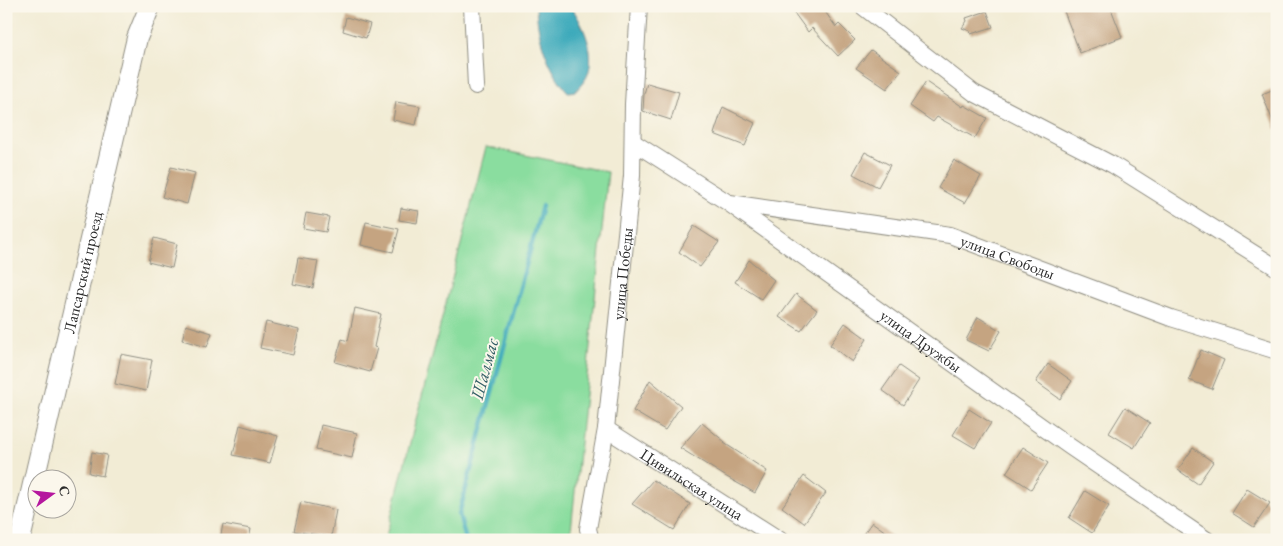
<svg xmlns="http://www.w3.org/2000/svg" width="1283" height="546" font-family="'EB Garamond',serif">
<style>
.green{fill:#8add9f;stroke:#5a8465}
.water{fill:#3caabb;stroke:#346a73}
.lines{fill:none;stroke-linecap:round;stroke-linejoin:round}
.stream{stroke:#3caabb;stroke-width:4.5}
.building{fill:#c5a481}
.minor-casing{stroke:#8e8c80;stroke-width:18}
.tertiary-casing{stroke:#8e8c80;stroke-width:22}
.minor{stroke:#fff;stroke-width:16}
.tertiary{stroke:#fff;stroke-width:20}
.labels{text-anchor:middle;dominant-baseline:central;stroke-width:4;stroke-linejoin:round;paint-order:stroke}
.street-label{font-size:16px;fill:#2b2b2b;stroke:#fbf7ec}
.water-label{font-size:18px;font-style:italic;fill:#325e65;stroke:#fbf7ec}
</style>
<rect width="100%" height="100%" fill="#fbf7ec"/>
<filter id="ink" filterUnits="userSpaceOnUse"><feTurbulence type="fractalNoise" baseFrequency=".02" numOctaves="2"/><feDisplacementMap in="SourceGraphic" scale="10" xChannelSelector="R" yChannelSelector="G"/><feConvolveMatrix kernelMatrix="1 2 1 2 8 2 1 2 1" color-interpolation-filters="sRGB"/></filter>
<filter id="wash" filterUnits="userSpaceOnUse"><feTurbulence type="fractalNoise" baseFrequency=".0096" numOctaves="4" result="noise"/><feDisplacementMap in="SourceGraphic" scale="20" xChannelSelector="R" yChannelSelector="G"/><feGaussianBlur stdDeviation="1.12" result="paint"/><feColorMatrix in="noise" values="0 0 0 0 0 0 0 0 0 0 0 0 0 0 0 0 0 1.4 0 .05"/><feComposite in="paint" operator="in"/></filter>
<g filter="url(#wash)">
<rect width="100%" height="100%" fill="#f2ecd5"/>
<path class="green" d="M486 147 608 172 570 540H385Z"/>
<path class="water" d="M536 6H571C583 25 596 51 588 74 586 80 580 86 576 91L568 92C548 70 537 36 536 6Z"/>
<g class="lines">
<path class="stream" d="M466 540 459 514 542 206"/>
</g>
<g id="blocks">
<g class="building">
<path d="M789 6H821L836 27 839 24 855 40 838 56 812 28 808 32Z"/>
<path d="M1062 6H1110L1122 37 1080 53Z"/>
<path d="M987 11 993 27 971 34 970 31 962 28 967 21 966 18Z"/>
<path d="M346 17 370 24 366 38 343 31Z"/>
<path d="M871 50 901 71 887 89 856 68Z"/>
<path d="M926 82 963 107 964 105 987 118 975 138 937 117 933 122 910 106Z"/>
<path d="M647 83 679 92 671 120 643 111 644 94Z"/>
<path d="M1277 88V129H1276L1262 94Z"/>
<path d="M396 102 420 106 416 125 393 120Z"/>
<path d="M723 107 755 123 745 146 714 134Z"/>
<path d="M865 152 890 165 878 187 853 174Z"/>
<path d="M954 160 981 176 965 203 938 188Z"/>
<path d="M171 167 195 173 187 204 162 197Z"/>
<path d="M401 208 419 211 417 223 399 220Z"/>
<path d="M306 213 329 217 326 232 303 228Z"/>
<path d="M366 222 399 229 393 252 361 245Z"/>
<path d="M694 226 719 242 700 267 679 252Z"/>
<path d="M154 238 177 244 172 268 148 262Z"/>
<path d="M298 258 318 261 313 288 293 284Z"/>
<path d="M749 260 774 280 761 299 735 282Z"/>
<path d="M796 294 817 310 801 331 779 317Z"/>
<path d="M355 308 381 314 374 347 377 348 370 372 335 362 342 339 348 341Z"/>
<path d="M978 317 1001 331 989 351 966 340Z"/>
<path d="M266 322 299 330 293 355 260 348Z"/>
<path d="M845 323 867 339 852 362 830 345Z"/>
<path d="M186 325 212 333 207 347 182 340Z"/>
<path d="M1201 350 1224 360 1212 389 1189 380Z"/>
<path d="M121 354 152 360 146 391 115 384Z"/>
<path d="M1048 364 1072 381 1060 399 1036 382Z"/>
<path d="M899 366 919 380 903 405 882 390Z"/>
<path d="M650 380 681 406 665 430 633 411Z"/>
<path d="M1125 407 1150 423 1134 448 1109 433Z"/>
<path d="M969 409 991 423 975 448 953 435Z"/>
<path d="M702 423 725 442 724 443 767 471 755 493 725 476 680 448Z"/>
<path d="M240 425 278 436 270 463 233 455Z"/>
<path d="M321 425 357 433 352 458 316 450Z"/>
<path d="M1023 447 1048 463 1031 489 1006 473Z"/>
<path d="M1193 448 1213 462 1198 484 1178 470Z"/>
<path d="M92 452 107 455 103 476 89 473Z"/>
<path d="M804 476 826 493 804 523 782 507Z"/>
<path d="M653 480 690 504 674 530 632 504Z"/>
<path d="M1247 489 1270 503 1254 527 1232 513Z"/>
<path d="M1085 491 1109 506 1092 533 1069 518Z"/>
<path d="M301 502 336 510 331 537 294 531Z"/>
<path d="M872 522 897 540H859Z"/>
<path d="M223 524 251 529 249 540H220Z"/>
</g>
</g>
</g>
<g filter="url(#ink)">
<use href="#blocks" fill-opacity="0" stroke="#8e8c80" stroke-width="1"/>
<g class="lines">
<g class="minor-casing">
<g id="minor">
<path d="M472 6 476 86"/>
<path d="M862 6 974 93 1113 165 1277 268"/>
<path id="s1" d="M633 142 727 202 1069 446 1207 540"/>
<path id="s2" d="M730 203 950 235 1171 318 1277 351"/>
<path id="s3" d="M606 429 780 540"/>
<path id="s4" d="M591 540 588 529 606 429 632 176 633 104 639 6"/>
</g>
</g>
<g class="tertiary-casing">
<g id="tertiary">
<path id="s5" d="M20 540 137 38 150 6"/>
</g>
</g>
<use href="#minor" class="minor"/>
<use href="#tertiary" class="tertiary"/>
</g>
</g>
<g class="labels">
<g class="street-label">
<text stroke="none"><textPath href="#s2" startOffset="284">улица Свободы</textPath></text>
<text stroke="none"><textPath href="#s5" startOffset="275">Лапсарский проезд</textPath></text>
<text stroke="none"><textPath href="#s4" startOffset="269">улица Победы</textPath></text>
<text stroke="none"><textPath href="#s1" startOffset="350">улица Дружбы</textPath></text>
<text stroke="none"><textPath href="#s3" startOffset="102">Цивильская улица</textPath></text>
</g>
<g class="water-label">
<text transform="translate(484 369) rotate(-75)">Шалмас</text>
</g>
</g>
<rect width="1283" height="546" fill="none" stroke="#fbf7ec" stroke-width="25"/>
<g transform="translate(52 494) rotate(75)"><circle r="24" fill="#fbf7ec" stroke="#a8a59f"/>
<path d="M0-4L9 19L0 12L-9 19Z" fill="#b5179e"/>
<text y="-8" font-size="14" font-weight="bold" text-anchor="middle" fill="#2b2b2b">С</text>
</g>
</svg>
